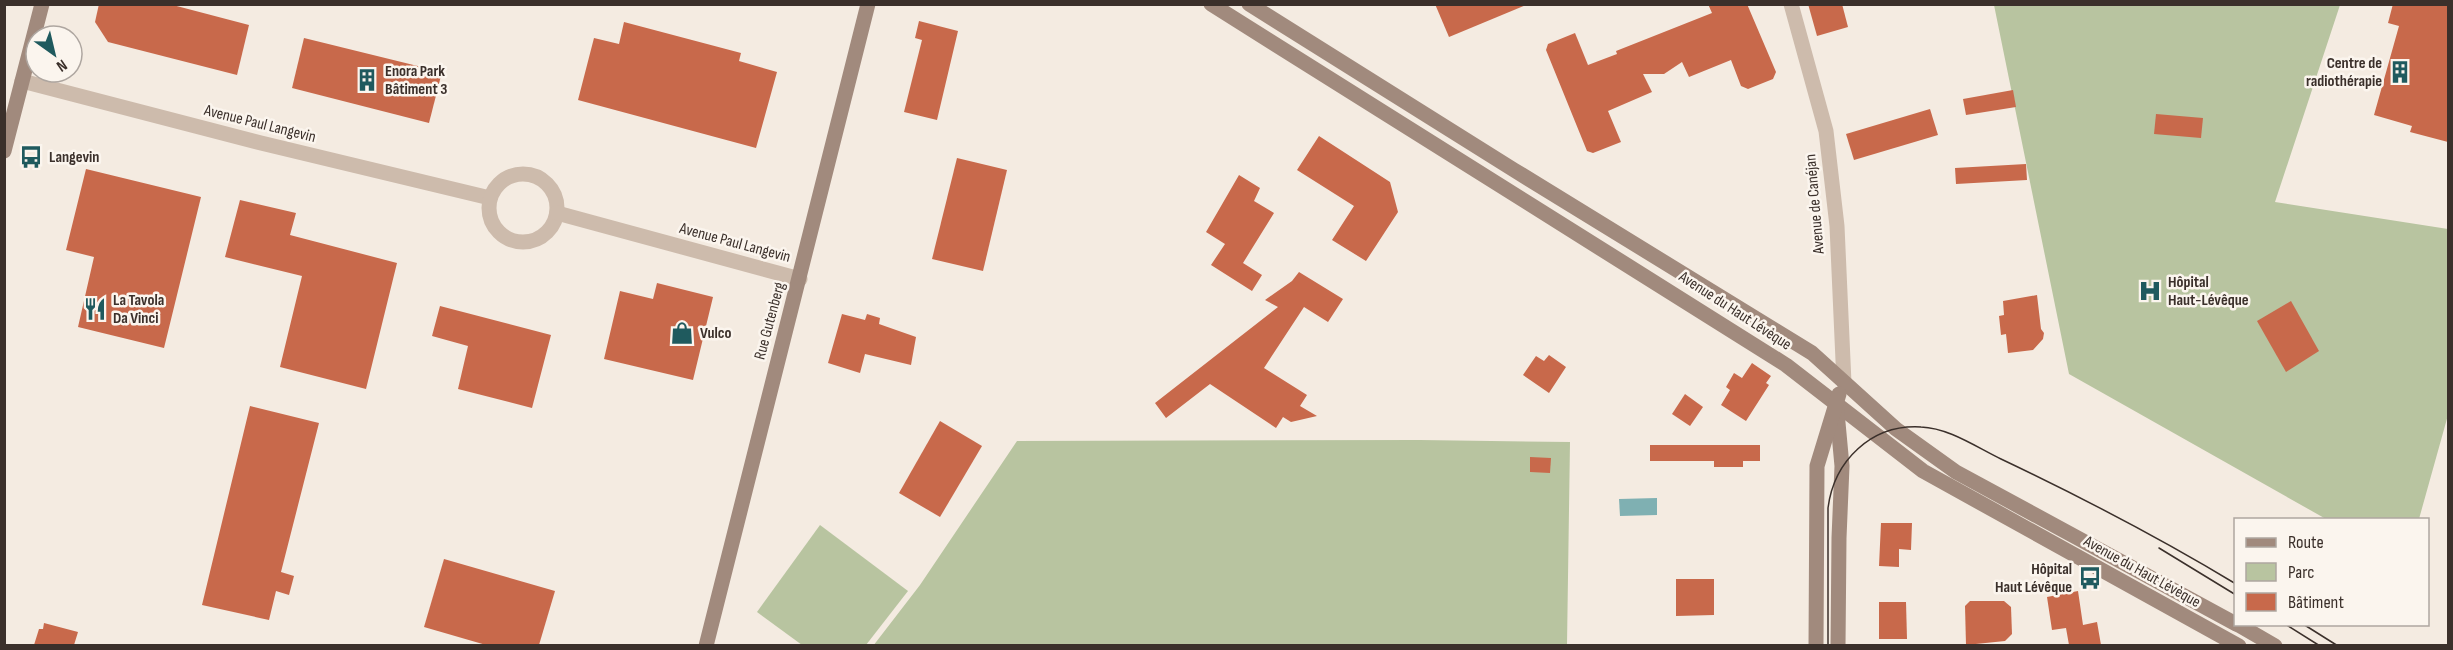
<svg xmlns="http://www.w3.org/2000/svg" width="2453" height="650" font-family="'Sofia Sans Condensed',sans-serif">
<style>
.green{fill:#b8c4a0}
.water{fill:#7fb0b2}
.building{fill:#c8694b}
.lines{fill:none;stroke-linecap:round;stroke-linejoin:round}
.street{stroke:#cdbbac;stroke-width:15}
.secondary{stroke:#a18a7d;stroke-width:15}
.tram{stroke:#3b302b;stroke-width:1.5}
.labels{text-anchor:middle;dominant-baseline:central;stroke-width:5;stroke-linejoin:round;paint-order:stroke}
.poi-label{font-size:16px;font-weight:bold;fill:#3b302b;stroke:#fbf5ee;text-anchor:start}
.street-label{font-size:16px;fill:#3b302b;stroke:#fbf5ee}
</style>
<rect width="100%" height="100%" fill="#f4ebe1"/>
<g class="green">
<path d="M1994 5H2340L2275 202 2448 229V415L2419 519H2326L2069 374Z"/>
<path d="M1420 440 1570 442 1567 645 873 646 920 585 1017 441Z"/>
<path d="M820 525 908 591 866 645H802L757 612Z"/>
</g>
<path class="water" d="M1657 498V515L1620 516 1619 499Z"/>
<g class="building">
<path d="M99 4H169L249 25 237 75 108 42 95 22Z"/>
<path d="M1435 4H1526V5L1449 37Z"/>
<path d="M1708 4H1747L1776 72 1773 79 1748 89 1741 86 1731 60 1689 77 1682 62 1664 74H1643L1652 92 1608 111 1621 142 1593 153 1587 151 1546 50 1548 44 1575 33 1588 65 1617 54 1616 51 1712 13Z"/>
<path d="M1808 4H1842L1848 27 1817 36Z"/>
<path d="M2393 4H2448V142L2410 132 2412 126 2374 115 2399 26 2388 23Z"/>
<path d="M919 21 958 31 937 120 904 112 922 40 915 38Z"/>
<path d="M624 22 741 53 739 61 777 72 756 148 578 100 594 38 619 44Z"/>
<path d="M304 38 442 72 429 123 292 88Z"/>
<path d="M2013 90 2016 107 1966 115 1963 99Z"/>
<path d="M1930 109 1938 135 1854 160 1846 134Z"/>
<path d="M2156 114 2203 118 2201 138 2154 134Z"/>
<path d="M1319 136 1390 182 1398 212 1366 261 1332 240 1354 206 1297 170Z"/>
<path d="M957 158 1007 170 983 271 932 259Z"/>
<path d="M2026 164 2027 180 1956 184 1955 168Z"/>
<path d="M86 169 201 197 164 348 78 327 94 257 66 250Z"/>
<path d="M1239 175 1260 188 1254 201 1274 213 1243 263 1262 275 1252 291 1211 265 1225 244 1206 232Z"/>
<path d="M240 200 296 213 290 235 397 263 366 389 280 367 302 276 225 257Z"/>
<path d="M1299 272 1343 299 1328 322 1304 307 1264 368 1307 395 1300 406 1317 416 1291 422 1283 417 1276 428 1210 384 1166 418 1155 403 1278 307 1265 300 1292 281Z"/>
<path d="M657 283 713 297 693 380 604 359 620 291 653 299Z"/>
<path d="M2037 295 2041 329 2044 333 2043 339 2033 350 2008 353 2006 334 2001 335 1999 316 2004 315 2003 301Z"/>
<path d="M2291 301 2319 351 2286 372 2257 321Z"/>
<path d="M440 306 551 335 532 408 458 389 468 346 432 336Z"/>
<path d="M842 314 865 320 867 314 880 318 879 324 916 337 911 365 865 354 860 373 828 363Z"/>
<path d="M1549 355 1566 367 1549 393 1523 375 1536 356 1544 361Z"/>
<path d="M1752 363 1771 376 1766 383 1769 385 1746 421 1721 405 1730 390 1726 387 1734 373 1742 378Z"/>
<path d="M1685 394 1703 407 1690 426 1672 414Z"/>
<path d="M250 406 319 423 281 572 294 576 289 595 276 591 269 620 202 605Z"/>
<path d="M940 421 982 446 940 517 899 493Z"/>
<path d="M1650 445H1760V461H1743V467H1714V461H1650Z"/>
<path d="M1530 457 1551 458 1550 473 1530 472Z"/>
<path d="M1881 523H1912L1911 550 1899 549V567L1879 566Z"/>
<path d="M444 559 555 591 539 645H486L424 627Z"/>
<path d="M1676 579H1714V615L1676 616Z"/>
<path d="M2078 591 2083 625 2097 622 2101 645H2069L2066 628 2052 630 2047 597Z"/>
<path d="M1970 601H2004L2011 607 2012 634 2005 641 1966 645 1965 606Z"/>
<path d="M1879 602H1906L1907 639H1879Z"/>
<path d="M44 623 78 632 74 645H34L39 629H43Z"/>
</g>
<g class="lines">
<g class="street">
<path d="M1791 4 1826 131 1837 226 1844 383"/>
<path d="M22 81 261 143 490 198"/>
<circle cx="523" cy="208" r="34"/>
<path d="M557 213 800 279"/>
</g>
<g class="secondary">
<path d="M1211 4 1786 365 1923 471 2239 646"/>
<path d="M1249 4 1514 170 1812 353 1896 429 1956 472 2236 624"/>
<path d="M4 151 42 4"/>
<path d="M1837 412 1842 466 1839 538 1838 646"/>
<path d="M2237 624 2275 646"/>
<path d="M706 646 868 4"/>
<path d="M1816 646 1817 466 1839 394"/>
</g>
<g class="tram">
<path d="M2159 548 2236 595"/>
<path d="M2285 624 2320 646"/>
<path d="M2303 624 2338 646"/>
<path d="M1828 646V508C1834 461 1871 424 1921 427 1949 428 1976 447 2001 459 2081 497 2160 538 2236 584"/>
</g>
</g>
<defs>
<g id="building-bare" transform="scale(1.8)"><path d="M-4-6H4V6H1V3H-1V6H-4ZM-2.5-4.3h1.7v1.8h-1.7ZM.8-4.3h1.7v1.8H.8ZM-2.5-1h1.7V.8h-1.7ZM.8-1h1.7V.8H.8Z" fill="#1f5a5e" stroke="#fbf5ee" stroke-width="2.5" paint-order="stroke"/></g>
<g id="bus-bare" transform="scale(1.8)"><path d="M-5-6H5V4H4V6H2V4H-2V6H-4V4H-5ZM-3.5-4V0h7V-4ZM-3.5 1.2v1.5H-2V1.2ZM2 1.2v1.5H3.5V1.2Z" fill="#1f5a5e" stroke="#fbf5ee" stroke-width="2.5" paint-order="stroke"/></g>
<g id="hospital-bare" transform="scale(1.8)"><path d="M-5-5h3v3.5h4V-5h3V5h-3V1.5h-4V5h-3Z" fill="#1f5a5e" stroke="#fbf5ee" stroke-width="2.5" paint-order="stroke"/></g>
<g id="restaurant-bare" transform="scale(1.8)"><path d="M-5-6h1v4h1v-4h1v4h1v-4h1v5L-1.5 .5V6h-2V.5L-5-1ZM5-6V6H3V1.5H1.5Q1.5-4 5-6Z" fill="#1f5a5e" stroke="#fbf5ee" stroke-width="2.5" paint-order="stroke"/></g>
<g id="shop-bare" transform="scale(1.8)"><path d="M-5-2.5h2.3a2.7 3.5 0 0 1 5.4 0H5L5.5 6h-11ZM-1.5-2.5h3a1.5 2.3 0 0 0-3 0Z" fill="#1f5a5e" stroke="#fbf5ee" stroke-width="2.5" paint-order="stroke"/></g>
</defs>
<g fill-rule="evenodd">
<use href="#building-bare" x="2400" y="72"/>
<use href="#building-bare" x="367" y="80"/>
<use href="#bus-bare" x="31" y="157"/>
<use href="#hospital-bare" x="2150" y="291"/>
<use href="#restaurant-bare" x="95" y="309"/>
<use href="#shop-bare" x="682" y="333"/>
<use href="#bus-bare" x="2090" y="578"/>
</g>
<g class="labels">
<g class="poi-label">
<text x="2382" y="63" text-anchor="end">Centre de<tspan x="2382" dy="18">radiothérapie</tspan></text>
<text x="385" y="71">Enora Park<tspan x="385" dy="18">Bâtiment 3</tspan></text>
<text x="49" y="157">Langevin</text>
<text x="2168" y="282">Hôpital<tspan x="2168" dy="18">Haut-Lévêque</tspan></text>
<text x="113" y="300">La Tavola<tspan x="113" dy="18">Da Vinci</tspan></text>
<text x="700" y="333">Vulco</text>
<text x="2072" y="569" text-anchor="end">Hôpital<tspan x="2072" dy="18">Haut Lévêque</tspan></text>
</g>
<g class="street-label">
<text transform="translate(260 124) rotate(14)">Avenue Paul Langevin</text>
<text transform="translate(1815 204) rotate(-95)">Avenue de Canéjan</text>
<text transform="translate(735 243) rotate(15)">Avenue Paul Langevin</text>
<text transform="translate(1735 311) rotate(33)">Avenue du Haut Lévèque</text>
<text transform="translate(770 321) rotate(-75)">Rue Gutenberg</text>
<text transform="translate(2142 572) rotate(29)">Avenue du Haut Lévèque</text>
</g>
</g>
<rect width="2453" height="650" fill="none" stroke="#3b302b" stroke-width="12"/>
<rect x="2234" y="518" width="195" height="108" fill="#fbf5ee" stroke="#aea6a0" stroke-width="1.5"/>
<rect x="2246" y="538" width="30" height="9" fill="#a18a7d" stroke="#aea6a0" stroke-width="1.5"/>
<text x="2288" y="548" font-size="18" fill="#3b302b">Route</text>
<rect x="2246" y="563" width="30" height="18" fill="#b8c4a0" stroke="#aea6a0" stroke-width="1.5"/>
<text x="2288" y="578" font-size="18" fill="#3b302b">Parc</text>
<rect x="2246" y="593" width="30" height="18" fill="#c8694b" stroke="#aea6a0" stroke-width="1.5"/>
<text x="2288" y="608" font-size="18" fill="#3b302b">Bâtiment</text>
<g transform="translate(54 54) rotate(146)"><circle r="28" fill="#fbf5ee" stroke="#aea6a0" stroke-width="1.5"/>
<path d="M0-4.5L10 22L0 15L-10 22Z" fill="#1f5a5e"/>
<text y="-9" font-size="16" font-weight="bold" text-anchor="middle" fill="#3b302b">N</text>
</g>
</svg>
